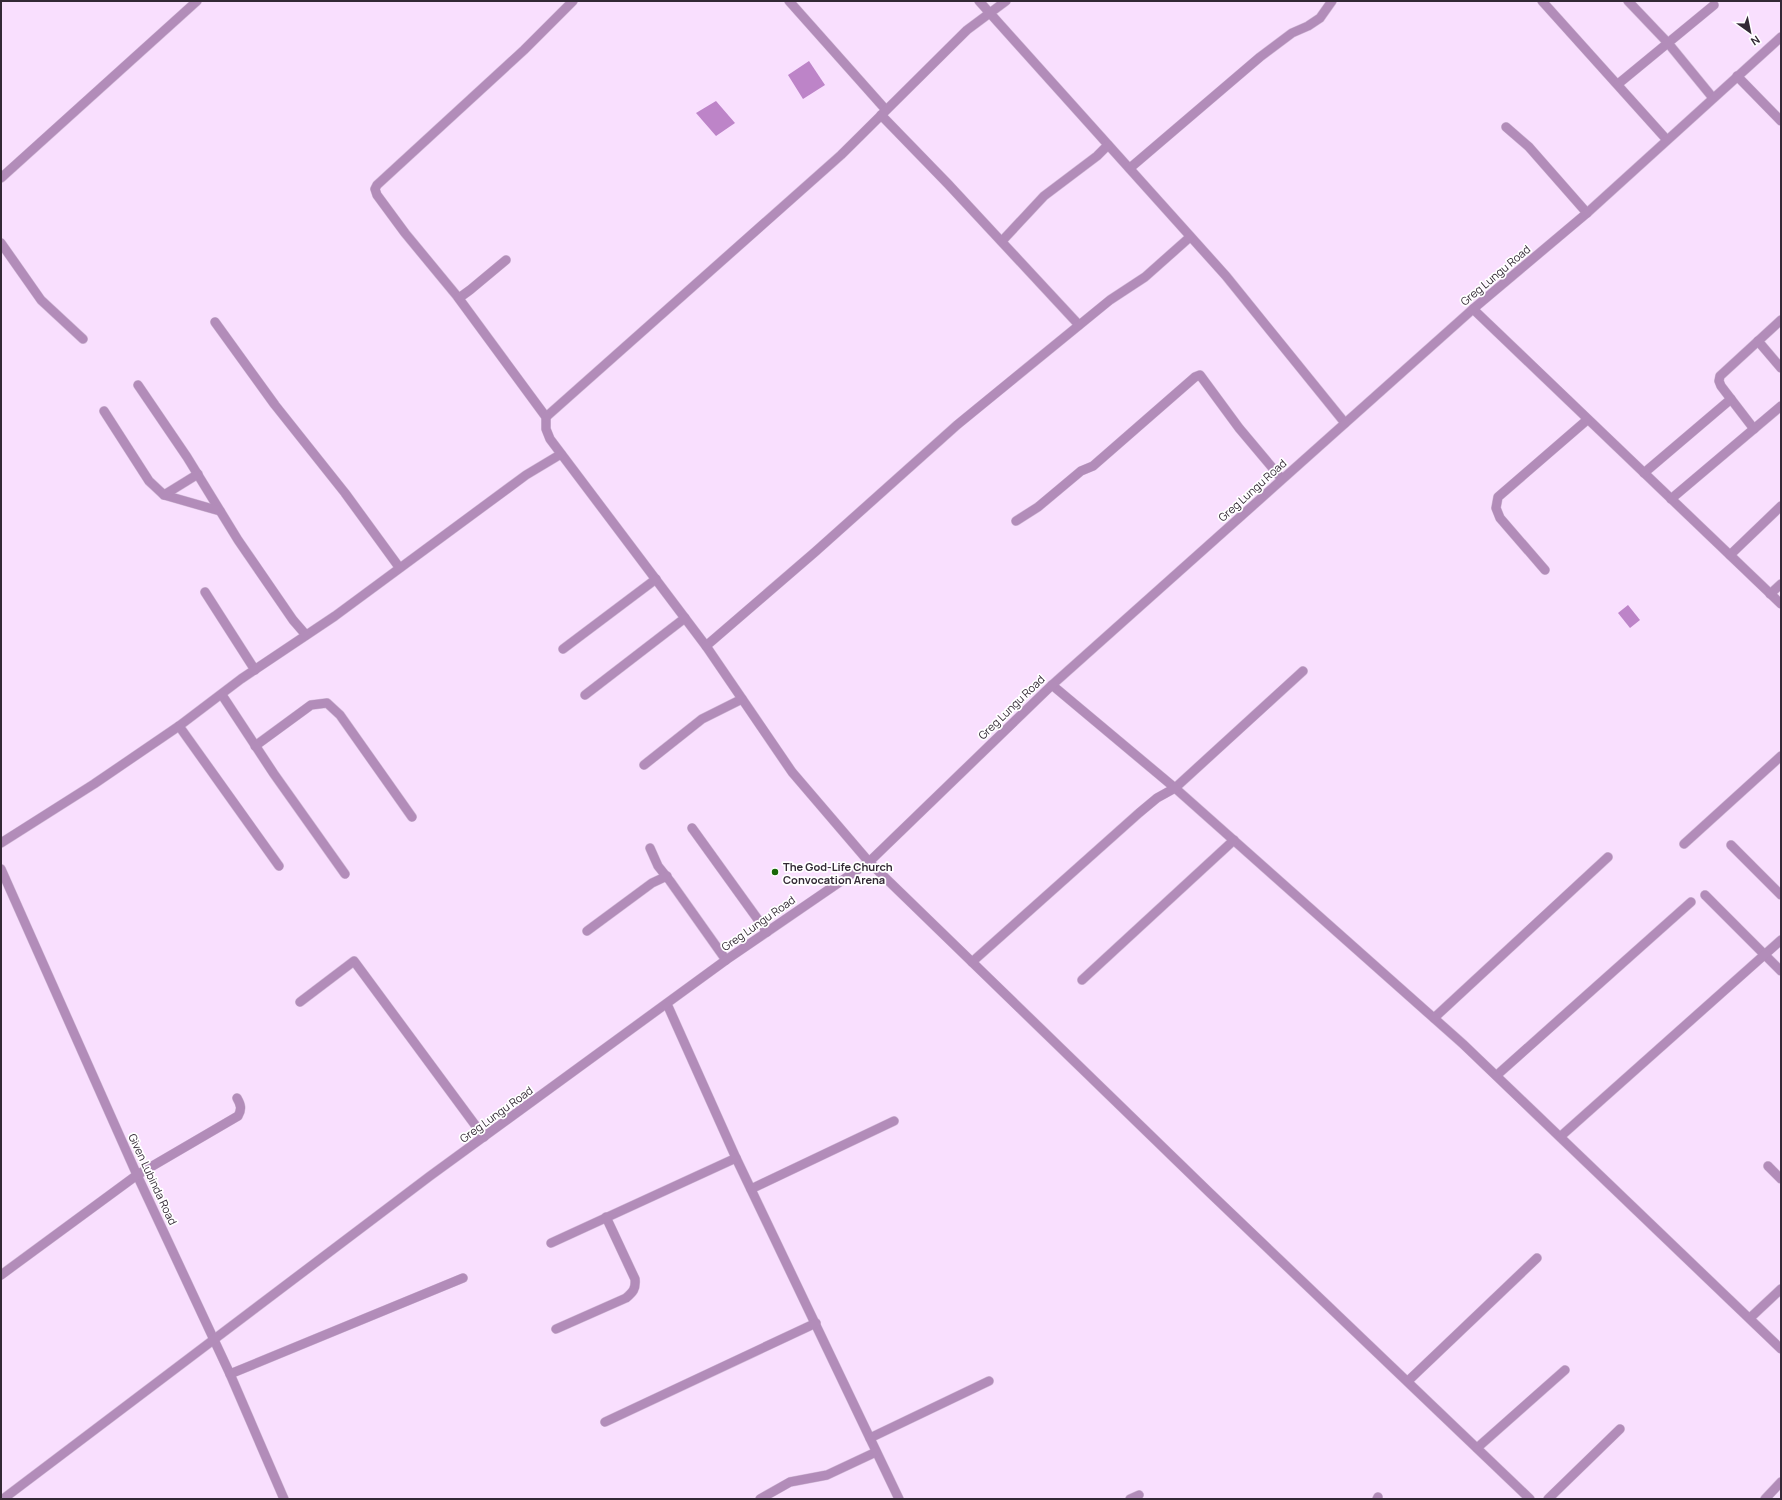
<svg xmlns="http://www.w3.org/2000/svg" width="1782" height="1500" font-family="Manrope,sans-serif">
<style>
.water{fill:#bd84c8}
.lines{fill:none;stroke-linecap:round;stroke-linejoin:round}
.minor-casing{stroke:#d5beda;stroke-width:10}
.minor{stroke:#b28cb9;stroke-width:9}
.poi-dot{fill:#186707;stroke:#fff;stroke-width:1.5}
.labels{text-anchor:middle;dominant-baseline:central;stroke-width:3.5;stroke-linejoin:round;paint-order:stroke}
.street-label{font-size:11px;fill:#332935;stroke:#fff}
.poi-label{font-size:11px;font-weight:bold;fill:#332935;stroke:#fff;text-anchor:start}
</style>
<rect width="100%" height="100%" fill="#f9dffe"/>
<g class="water">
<path d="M809 61 825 85 803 99 788 75Z"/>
<path d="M716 101 735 123 716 136 696 113Z"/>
<path d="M1628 605 1640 620 1630 628 1618 613Z"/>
</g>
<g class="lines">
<g class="minor-casing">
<g id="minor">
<path d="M573 1 524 50 377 185 375 189 377 195 405 233 457 296 546 417V429L550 439 706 646 792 772 869 862 1211 1194 1530 1499"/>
<path d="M789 1 886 110"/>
<path d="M979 1 1226 276 1345 423"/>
<path d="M1542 1 1667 140"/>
<path d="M1628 1 1668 43 1713 98"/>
<path d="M1737 76 1781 121"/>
<path d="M1618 84 1714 5"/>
<path d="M881 115 948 184 1079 325"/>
<path d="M1506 127 1529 147 1587 213"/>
<path d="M1130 168 1260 57 1292 33 1308 26 1320 18 1332 1"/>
<path d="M1 178 197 1"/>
<path d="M1002 241 1044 196 1097 156 1108 145"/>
<path d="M1 243 41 300 83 339"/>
<path d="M459 298 470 290 506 260"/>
<path d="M1473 309 1781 604"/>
<path d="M215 322 275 405 345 493 399 567"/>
<path d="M1758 341 1781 368"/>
<path d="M138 385 187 457 238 540 293 620 306 635"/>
<path d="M104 411 149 481 164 495 220 511"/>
<path d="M546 417 841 155 967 30 1006 1"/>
<path d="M1754 429 1721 386 1719 381 1720 376 1781 320"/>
<path d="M1644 473 1731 399"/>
<path d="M164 495 198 474"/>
<path d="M1671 499 1781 406"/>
<path d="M1016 521 1038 507 1081 471 1093 466 1195 377 1200 375 1239 428 1281 478"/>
<path d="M1730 555 1781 506"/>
<path d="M1545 570 1500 518 1496 508 1498 497 1587 420"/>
<path d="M205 592 255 670"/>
<path d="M1770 594 1781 584"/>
<path d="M706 646 815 552 957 425 1110 300 1145 277 1190 237"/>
<path d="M563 649 656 579"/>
<path d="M1052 685 1175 788 1463 1044 1781 1349"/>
<path d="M222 695 274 774 345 874"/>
<path d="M585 695 685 618"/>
<path d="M179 726 279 866"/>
<path d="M255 746 311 705 327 703 340 715 412 817"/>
<path d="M644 765 702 719 742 699"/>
<path d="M692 828 767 932"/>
<path d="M1 843 94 784 179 726 241 679 335 616 526 475 561 454"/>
<path d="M1684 844 1781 756"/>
<path d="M1731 845 1781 895"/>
<path d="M650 848 658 866 670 881 726 960"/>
<path d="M1 869 137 1175 230 1374 284 1499"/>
<path d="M1705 895 1781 971"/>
<path d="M587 931 652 883 667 876"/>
<path d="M972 962 1139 813 1157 798 1175 788 1303 671"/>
<path d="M1082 980 1234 840"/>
<path d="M300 1002 354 961 484 1137"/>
<path d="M667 1004 736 1158 899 1499"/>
<path d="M1434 1018 1608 857"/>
<path d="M1497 1075 1691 902"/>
<path d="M1561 1136 1781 940"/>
<path d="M1768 1166 1781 1179"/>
<path d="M751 1189 894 1121"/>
<path d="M551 1243 736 1158"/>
<path d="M1 1275 137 1175 238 1116C242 1109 241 1105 237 1098"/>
<path d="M1750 1318 1781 1289"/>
<path d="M556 1329 626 1298C633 1292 636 1289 635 1279L606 1217"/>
<path d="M230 1374 463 1278"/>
<path d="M1408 1381 1537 1258"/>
<path d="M605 1422 816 1323"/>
<path d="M870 1438 989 1381"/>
<path d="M1477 1448 1565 1370"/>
<path d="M3 1499 430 1176 726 960 869 862 1052 685 1473 309 1587 213 1781 37"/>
<path d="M760 1499 790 1482 827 1475 876 1452"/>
<path d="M1130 1499 1139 1495"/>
<path d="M1377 1499 1378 1497"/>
<path d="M1548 1499 1620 1429"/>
<path d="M1765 1499 1781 1482"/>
</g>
</g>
<use href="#minor" class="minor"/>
</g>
<circle class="poi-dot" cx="775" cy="872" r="4"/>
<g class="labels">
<g class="street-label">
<text transform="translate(1495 275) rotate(-40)">Greg Lungu Road</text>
<text transform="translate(1252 490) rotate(-42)">Greg Lungu Road</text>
<text transform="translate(1011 707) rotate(-44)">Greg Lungu Road</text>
<text transform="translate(758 923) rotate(-35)">Greg Lungu Road</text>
<text transform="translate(496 1114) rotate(-36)">Greg Lungu Road</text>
<text transform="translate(153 1179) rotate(65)">Given Lubinda Road</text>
</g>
<g class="poi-label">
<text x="783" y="866">The God-Life Church<tspan x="783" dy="13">Convocation Arena</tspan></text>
</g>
</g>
<rect width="1782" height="1500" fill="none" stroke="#332935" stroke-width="4"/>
<g transform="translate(1750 32) rotate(147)" stroke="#ffffff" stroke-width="3" paint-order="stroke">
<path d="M0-3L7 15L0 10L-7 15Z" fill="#332935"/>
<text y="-6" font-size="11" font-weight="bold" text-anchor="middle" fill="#332935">N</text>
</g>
</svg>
